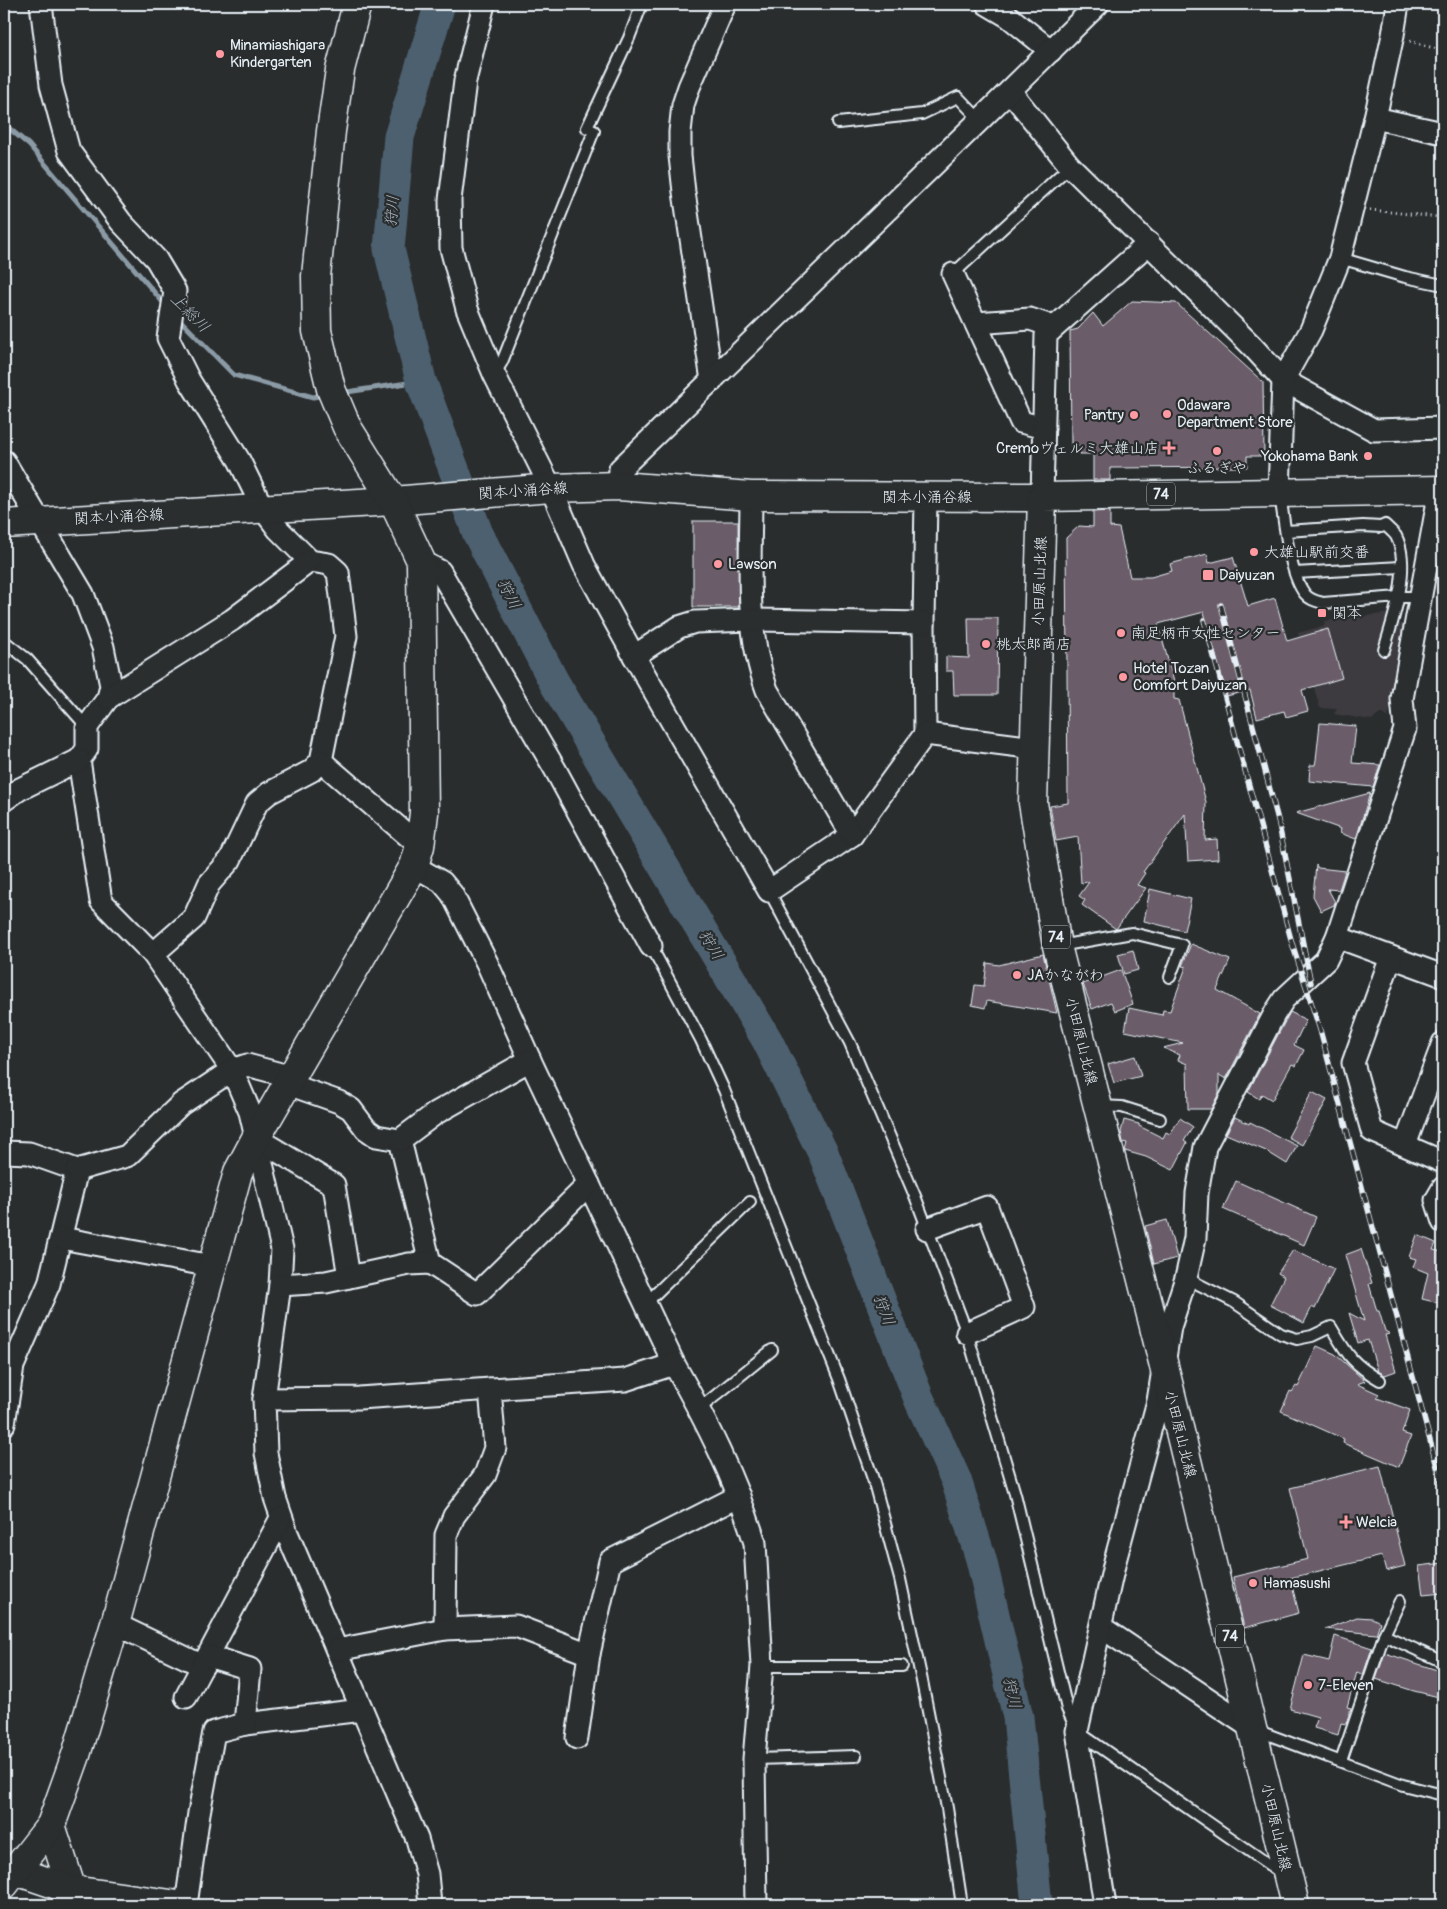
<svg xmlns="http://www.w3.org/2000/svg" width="1447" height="1909" font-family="Pangolin,'Klee One',sans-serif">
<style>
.built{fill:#3e3b3f}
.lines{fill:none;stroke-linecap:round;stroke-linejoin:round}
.stream{stroke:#8b9ba6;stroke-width:5}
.river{stroke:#4d6170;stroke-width:31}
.building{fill:#6b5c68;stroke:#e8f1f8}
.lane-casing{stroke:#e8f1f8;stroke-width:14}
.street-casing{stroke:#e8f1f8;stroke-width:25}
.secondary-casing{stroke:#e8f1f8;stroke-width:31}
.primary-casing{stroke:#e8f1f8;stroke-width:31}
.path{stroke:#e8f1f8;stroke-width:3;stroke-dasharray:1 4;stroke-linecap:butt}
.lane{stroke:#2a2d2e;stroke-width:10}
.street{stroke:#2a2d2e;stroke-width:21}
.secondary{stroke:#2a2d2e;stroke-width:28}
.primary{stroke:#2a2d2e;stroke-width:28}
.rail-casing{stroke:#e8f1f8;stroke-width:5.5}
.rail{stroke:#2a2d2e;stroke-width:4;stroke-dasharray:11;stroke-linecap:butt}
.poi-dot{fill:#ff9aa2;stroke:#2a2d2e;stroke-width:2}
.labels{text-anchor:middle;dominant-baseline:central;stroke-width:4.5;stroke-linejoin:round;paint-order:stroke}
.shield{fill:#2a2d2e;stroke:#afb6bb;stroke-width:1}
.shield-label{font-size:14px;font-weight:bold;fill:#e8f1f8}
.poi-label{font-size:15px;fill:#e8f1f8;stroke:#2a2d2e;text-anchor:start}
.street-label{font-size:15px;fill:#e8f1f8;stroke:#2a2d2e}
.water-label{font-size:16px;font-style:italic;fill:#aab7c2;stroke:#2a2d2e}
</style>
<rect width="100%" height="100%" fill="#2a2d2e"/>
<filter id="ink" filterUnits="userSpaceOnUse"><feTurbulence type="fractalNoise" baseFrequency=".02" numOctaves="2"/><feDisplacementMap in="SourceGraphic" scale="10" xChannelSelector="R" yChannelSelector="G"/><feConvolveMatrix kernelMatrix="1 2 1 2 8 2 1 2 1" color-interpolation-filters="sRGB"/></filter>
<g filter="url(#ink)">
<path class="built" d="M1399 612 1398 623 1404 625 1388 718 1381 713 1372 720 1334 714 1337 709 1320 708 1298 633 1324 626 1325 621Z"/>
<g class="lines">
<g class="stream">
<path d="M4 124 29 145 166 306"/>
<path d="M178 318 234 375 313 397 325 395"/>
<path d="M340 393 421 381"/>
</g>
<path class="river" d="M440 4 399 137 389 249 421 381 478 534 554 682 767 1040 824 1155 919 1399 956 1480 981 1559 1018 1717 1037 1905"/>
</g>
<g class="building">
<path d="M1132 301 1176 303 1263 382 1264 456H1247V467L1110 468V480H1093V454H1080V446H1071L1070 331 1078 329 1093 313 1103 326Z"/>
<path d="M1110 511V527L1119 528 1130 577H1151L1172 571 1170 564 1207 554 1209 563 1233 557 1248 606 1275 598 1287 641 1328 629 1342 678 1302 690 1308 711 1286 717 1284 711 1257 718 1250 690 1227 696 1204 612 1158 624 1174 682V699L1179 700 1206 802 1205 840 1217 839 1218 859 1188 861 1185 814 1143 872 1145 873 1137 885 1146 888 1116 929 1082 905 1085 900 1079 896 1089 882 1081 883 1078 837 1056 841 1050 806 1068 803 1066 538 1079 526 1093 527V512Z"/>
<path d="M693 521H738L739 607H693Z"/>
<path d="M968 618H998L997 695H954L953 671H946V657L969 658Z"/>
<path d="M1320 723 1356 726 1352 763 1380 765 1373 787 1309 781 1310 765H1315L1316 760Z"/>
<path d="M1370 793 1356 839 1340 833 1341 829 1296 813Z"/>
<path d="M1316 865 1318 868 1345 871 1339 890 1328 889 1335 902 1334 905 1321 911 1313 896Z"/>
<path d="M1150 889 1191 899 1184 931 1144 921Z"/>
<path d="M1191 944 1230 960 1217 990 1260 1014 1226 1079 1219 1075V1093L1211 1109H1188L1187 1064 1178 1060 1180 1055 1163 1048 1183 1043 1125 1031 1129 1008 1162 1015 1163 1010 1170 1011 1186 967 1182 966Z"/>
<path d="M1133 950 1138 970 1124 974 1118 954Z"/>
<path d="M1043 954 1057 1013 987 1001 985 1008 972 1005 975 985 984 986 987 963 999 965Z"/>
<path d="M1121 970 1133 1004 1115 1011 1111 1002 1092 1009 1083 984Z"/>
<path d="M1290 1012 1306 1020 1294 1045 1304 1050 1296 1066 1292 1064 1272 1100 1262 1094 1259 1099 1248 1092Z"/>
<path d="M1135 1056 1141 1076 1114 1083 1108 1064Z"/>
<path d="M1312 1092 1327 1100 1302 1145 1288 1137Z"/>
<path d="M1235 1117 1249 1124 1250 1122 1297 1146 1287 1164 1266 1151 1226 1134Z"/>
<path d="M1180 1118 1193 1127 1184 1141 1187 1143 1173 1170 1146 1157 1125 1151 1127 1143 1123 1142 1121 1132 1124 1120 1139 1124V1126L1163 1138 1166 1132 1170 1134Z"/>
<path d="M1236 1181 1316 1217 1304 1245 1223 1209Z"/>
<path d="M1167 1220 1177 1258 1154 1264 1145 1226Z"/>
<path d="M1417 1235 1436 1243 1433 1250 1443 1252V1304L1422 1299 1428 1273 1413 1267 1416 1259 1409 1257Z"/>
<path d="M1361 1249 1372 1283 1369 1284 1377 1311H1379L1385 1331 1390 1334 1385 1335 1396 1371 1385 1375 1378 1371 1368 1340 1358 1343 1349 1313 1364 1321 1345 1255Z"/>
<path d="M1293 1250 1334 1269 1315 1309 1312 1307 1304 1323 1270 1305 1284 1277 1278 1273Z"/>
<path d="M1317 1346 1335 1354 1365 1381 1357 1384 1379 1394 1377 1398 1410 1410 1402 1433 1411 1436 1399 1467 1343 1443 1344 1439 1281 1411 1290 1391 1292 1392 1296 1386 1298 1387Z"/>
<path d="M1380 1466 1405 1566 1386 1571 1382 1556 1290 1578 1299 1613 1244 1628 1233 1577 1308 1559 1290 1488Z"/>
<path d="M1443 1563V1593L1423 1595 1419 1566Z"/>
<path d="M1357 1617 1372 1618 1380 1622 1376 1634 1325 1629Z"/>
<path d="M1335 1636 1372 1648 1363 1675 1357 1672 1347 1707 1351 1708 1347 1721 1346 1724 1341 1723 1338 1735 1314 1728 1318 1717 1290 1709 1304 1655 1329 1661Z"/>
<path d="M1385 1653 1443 1672V1698L1414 1691 1376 1679Z"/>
</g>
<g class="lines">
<g class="lane-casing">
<g id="lane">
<path d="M838 123 922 114 958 97 980 120"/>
<path d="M1340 258 1405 277 1443 285"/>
<path d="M953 274 1070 166"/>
<path d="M495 373 502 362 594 131 587 128 629 38 642 4"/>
<path d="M1280 494C1284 520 1289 574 1305 594 1310 600 1316 601 1323 603L1399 597H1421"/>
<path d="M1286 531 1363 526 1381 527 1385 525C1389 529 1393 532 1396 536 1412 567 1393 619 1384 650"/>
<path d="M1295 573 1401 567"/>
<path d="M4 641 27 659 87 727"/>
<path d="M769 891 850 1043 915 1196 967 1333 1015 1494 1067 1709 1077 1731 1281 1873"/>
<path d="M651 946 701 1040 724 1090 839 1379 873 1479 900 1579 922 1681 947 1808 962 1905"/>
<path d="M1059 946 1132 933 1182 945 1170 977"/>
<path d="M1099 1106 1122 1107 1160 1119"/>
<path d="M1186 1278 1234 1302 1281 1334 1297 1339 1312 1336 1331 1327C1347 1354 1351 1363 1380 1380"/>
<path d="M645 1304 750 1202"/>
<path d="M699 1409 772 1350"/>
<path d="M1384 1635 1443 1662"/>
<path d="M762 1666H902"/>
<path d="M1256 1730 1403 1785 1443 1795"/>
<path d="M754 1759 856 1756"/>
<path d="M1341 1761 1384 1635 1400 1601"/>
</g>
</g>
<g class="street-casing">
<g id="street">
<path d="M41 4 51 85 69 151 121 222 156 259 175 291 168 338 189 380 239 460 263 509 278 529 310 561 329 564 338 572 346 636 321 761 311 771 269 793 257 803 230 860 209 884 194 918 153 954"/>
<path d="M484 4 465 81 450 200 451 248 467 309 494 374 551 488 584 565 634 656 769 891 852 835 925 734 924 623 926 497"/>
<path d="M987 4 1009 17 1051 51"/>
<path d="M1010 91 1070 166 1251 345 1283 380 1374 430 1443 428"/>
<path d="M1375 118 1443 133"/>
<path d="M953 274 1021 422 1044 428"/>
<path d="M976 323 1030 319 1054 327"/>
<path d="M712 381 684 192 680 156V132L683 105 689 87 725 4"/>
<path d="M4 461 83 594 103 647 111 686 108 698 87 727V749L79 760 101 901 153 954 232 1070 250 1112 282 1249 280 1285 264 1399 266 1453 275 1498 287 1533 417 1839 427 1874 430 1905"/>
<path d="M619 486 620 469 980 120 1098 4"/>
<path d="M1279 492 1283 380 1311 330 1340 258 1375 118 1393 35 1398 4"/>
<path d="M751 496C751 560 744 629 767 690L852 835"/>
<path d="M1042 497 1046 335 1149 243"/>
<path d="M421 561 440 571 555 769 651 946"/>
<path d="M634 656 679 627 695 622 751 620 924 623"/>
<path d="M108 698 232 620 310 561"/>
<path d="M925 734 1035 748"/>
<path d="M321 761 420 846"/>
<path d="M4 800 20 789 79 760"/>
<path d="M414 866 442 882 452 894 487 963 530 1060 674 1364C706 1421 736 1480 755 1543L762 1666 754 1759 756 1905"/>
<path d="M1337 937 1443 976"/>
<path d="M1391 957 1353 1063 1372 1131 1443 1162"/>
<path d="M288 1084 339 1102 351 1109 366 1129 376 1136 400 1140 430 1263 477 1294 589 1184"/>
<path d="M256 1138 334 1185 349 1277"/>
<path d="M400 1140 436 1113 530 1060"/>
<path d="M1405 1145 1443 1043"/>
<path d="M4 1152 29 1153 77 1170 49 1284 13 1366 4 1424"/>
<path d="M77 1170 127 1156 181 1104 232 1070 247 1065 292 1077"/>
<path d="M1443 1188 1436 1200 1443 1222"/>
<path d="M927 1229 987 1207 1024 1307 967 1333"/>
<path d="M61 1238 212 1266"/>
<path d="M280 1285 326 1282 409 1264 430 1263"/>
<path d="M264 1399 359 1398 625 1380 674 1364"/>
<path d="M115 1624 203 1666"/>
<path d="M1101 1627 1253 1729"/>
<path d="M445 1629 446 1535 454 1516 485 1475 495 1448 490 1389"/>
<path d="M337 1650 445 1629 516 1626 589 1654"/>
<path d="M186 1697 281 1518"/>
<path d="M245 1724 362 1710"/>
<path d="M577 1738 589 1654 610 1561 739 1496"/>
<path d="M186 1905 199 1813 214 1732 245 1724 250 1669 208 1656"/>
<path d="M1105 1905 1077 1731 1115 1561 1158 1401 1170 1327 1186 1278 1195 1238 1197 1193 1205 1147 1275 1013 1284 999 1326 960 1337 937 1405 729 1402 699 1440 490"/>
</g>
</g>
<g class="secondary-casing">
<g id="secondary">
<path d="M4 524 393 501 551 488 619 486 751 496 1042 497"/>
<path d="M51 1825 72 1890 69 1901"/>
<path d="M16 1871 72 1890 178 1905"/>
<path d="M4 1885 51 1825 76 1755 115 1624 238 1172 256 1138 414 866 420 846 424 813 421 561 393 501 347 427 331 389 317 331 316 276 331 131 340 70 357 4"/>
</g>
</g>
<g class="primary-casing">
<path id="primary" d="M1295 1905 1164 1366 1057 946 1033 803 1042 497 1443 490"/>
</g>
<g class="path">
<path d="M1410 41 1443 51"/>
<path d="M1370 210 1439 217"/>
</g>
<use href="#lane" class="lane"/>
<use href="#street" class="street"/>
<use href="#secondary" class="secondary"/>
<use href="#primary" class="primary"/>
<g class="rail-casing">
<g id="rail">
<path d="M1221 605 1278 820 1311 983"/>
<path d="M1204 620 1292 943 1320 1030 1443 1489"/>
</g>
</g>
<use href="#rail" class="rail"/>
</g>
</g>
<g class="poi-dot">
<circle cx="220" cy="54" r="5"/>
<circle cx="1167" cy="414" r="5"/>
<circle cx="1134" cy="415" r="5"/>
<path d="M1166.5 440.5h5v5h5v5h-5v5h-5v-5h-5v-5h5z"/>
<circle cx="1217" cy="451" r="5"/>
<circle cx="1368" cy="456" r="5"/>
<circle cx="1254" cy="552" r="5"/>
<circle cx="718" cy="564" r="5"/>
<rect x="1202" y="569" width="12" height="12" rx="2.5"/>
<rect x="1317" y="608" width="10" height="10" rx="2.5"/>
<circle cx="1121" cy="633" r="5"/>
<circle cx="986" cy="644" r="5"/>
<circle cx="1123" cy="677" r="5"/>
<circle cx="1017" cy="975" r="5"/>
<path d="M1343.5 1514.5h5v5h5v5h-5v5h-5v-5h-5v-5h5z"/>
<circle cx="1253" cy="1583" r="5"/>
<circle cx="1308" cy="1685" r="5"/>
</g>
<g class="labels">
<g class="shield">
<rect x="1147" y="482.5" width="28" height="23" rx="4"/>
<rect x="1042" y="925.5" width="28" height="23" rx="4"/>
<rect x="1216" y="1624.5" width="28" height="23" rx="4"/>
</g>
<g class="shield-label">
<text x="1161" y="494">74</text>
<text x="1056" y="937">74</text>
<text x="1230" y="1636">74</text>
</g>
<g class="poi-label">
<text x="230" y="45">Minamiashigara<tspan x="230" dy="17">Kindergarten</tspan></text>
<text x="1177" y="405">Odawara<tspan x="1177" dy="17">Department Store</tspan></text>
<text x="1124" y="415" text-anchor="end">Pantry</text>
<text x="1159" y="448" text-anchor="end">Cremoヴェルミ大雄山店</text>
<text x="1358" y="456" text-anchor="end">Yokohama Bank</text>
<text x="1217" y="468" text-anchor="middle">ふるぎや</text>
<text x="1264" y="552">大雄山駅前交番</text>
<text x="728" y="564">Lawson</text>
<text x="1219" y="575">Daiyuzan</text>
<text x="1332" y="613">関本</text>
<text x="1131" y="633">南足柄市女性センター</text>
<text x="996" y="644">桃太郎商店</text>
<text x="1133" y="668">Hotel Tozan<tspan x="1133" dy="17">Comfort Daiyuzan</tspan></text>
<text x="1027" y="975">JAかながわ</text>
<text x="1356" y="1522">Welcia</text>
<text x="1263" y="1583">Hamasushi</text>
<text x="1318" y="1685">7-Eleven</text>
</g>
<g class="street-label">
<text transform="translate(523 491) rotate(-4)">関本小涌谷線</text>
<text x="927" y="497">関本小涌谷線</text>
<text transform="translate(119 517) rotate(-3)">関本小涌谷線</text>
<text transform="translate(1040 581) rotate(-88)">小田原山北線</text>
<text transform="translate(1081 1041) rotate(76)">小田原山北線</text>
<text transform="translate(1180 1434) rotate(76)">小田原山北線</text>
<text transform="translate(1276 1827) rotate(77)">小田原山北線</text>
</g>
<g class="water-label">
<text transform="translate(392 211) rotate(-85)">狩川</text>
<text transform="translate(190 313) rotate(45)">上総川</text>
<text transform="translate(509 594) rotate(63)">狩川</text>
<text transform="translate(711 945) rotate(59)">狩川</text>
<text transform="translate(884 1310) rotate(69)">狩川</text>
<text transform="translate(1012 1693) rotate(77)">狩川</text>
</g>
</g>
<rect width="1447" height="1909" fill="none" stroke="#2a2d2e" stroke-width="20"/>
<rect x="10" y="10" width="1427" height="1889" fill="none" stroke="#e8f1f8" stroke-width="2" filter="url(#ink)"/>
</svg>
